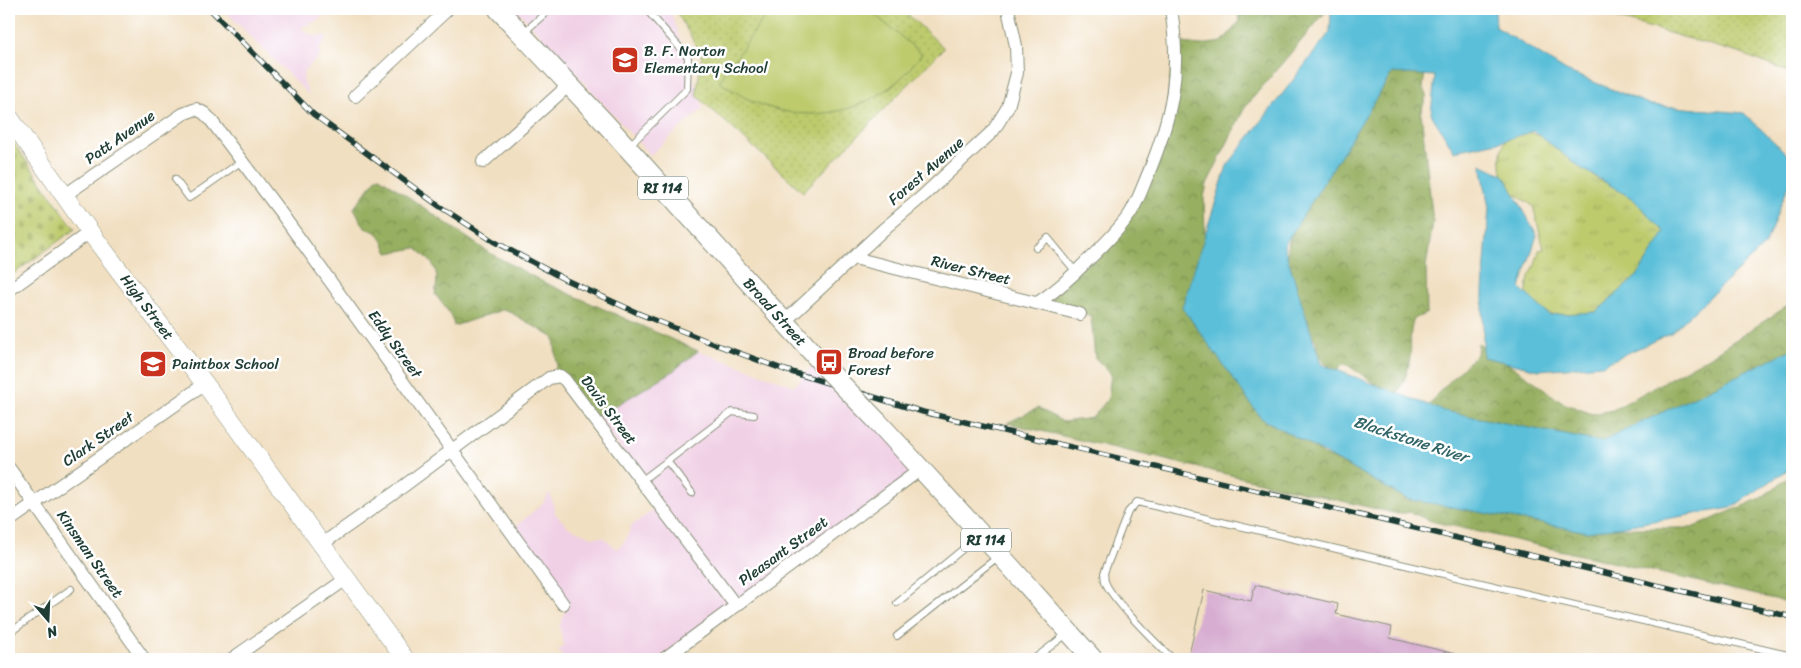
<svg xmlns="http://www.w3.org/2000/svg" width="1801" height="668" font-family="Sriracha,sans-serif">
<style>
.built{fill:#f0d0e5}
.grass{fill:url(#grass-tufts);stroke:#6e8450}
.forest{fill:url(#forest-crowns);stroke:#5a764a}
.cemetery{fill:url(#cemetery-stones);stroke:#6e8450}
.park{fill:url(#park-dots);stroke:#6e8450}
.garden{fill:#bdcb6d;stroke:#6e8450}
.water{fill:#5bbfd9;stroke:#3d7e86}
.building{fill:#d7add1}
.lines{fill:none;stroke-linecap:round;stroke-linejoin:round}
.lane-casing{stroke:#888e7a;stroke-width:8}
.street-casing{stroke:#888e7a;stroke-width:14}
.secondary-casing{stroke:#888e7a;stroke-width:19}
.primary-casing{stroke:#888e7a;stroke-width:21}
.lane{stroke:#fff;stroke-width:6}
.street{stroke:#fff;stroke-width:12}
.secondary{stroke:#fff;stroke-width:18}
.primary{stroke:#fff;stroke-width:19}
.rail-casing{stroke:#1f3d34;stroke-width:5.5}
.rail{stroke:#fff;stroke-width:4;stroke-dasharray:11;stroke-linecap:butt}
.primary-bridge-casing{stroke:#888e7a;stroke-width:21;stroke-linecap:butt}
.primary-bridge{stroke:#fff;stroke-width:19}
.labels{text-anchor:middle;dominant-baseline:central;stroke-width:5;stroke-linejoin:round;paint-order:stroke}
.shield{fill:#fff;stroke:#627771;stroke-width:1}
.shield-label{font-size:14px;font-weight:bold;fill:#1f3d34}
.poi-label{font-size:15px;fill:#1f3d34;stroke:#fff;text-anchor:start}
.street-label{font-size:15px;fill:#1f3d34;stroke:#fff}
.water-label{font-size:16px;font-style:italic;fill:#316466;stroke:#fff}
</style>
<defs>
<pattern id="grass-tufts" width="24" height="20" patternUnits="userSpaceOnUse" patternTransform="scale(1.25)"><rect width="24" height="20" fill="#bdcb6d"/><path d="M3 7l-1-3M5 7V3M7 7l1-3M15 17l-1-3M17 17v-4M19 17l1-3" fill="none" stroke="#a2af5f"/></pattern>
<pattern id="forest-crowns" width="20" height="18" patternUnits="userSpaceOnUse" patternTransform="scale(1.25)"><rect width="20" height="18" fill="#96af60"/><path d="M2 6a3 3 0 1 1 6 0M12 15a3 3 0 1 1 6 0" fill="none" stroke="#7a9050"/></pattern>
<pattern id="cemetery-stones" width="16" height="16" patternUnits="userSpaceOnUse" patternTransform="scale(1.25)"><rect width="16" height="16" fill="#bdcb6d"/><path d="M2 7V4a2 2 0 0 1 4 0v3zM10 15v-3a2 2 0 0 1 4 0v3z" fill="#a2af5f"/></pattern>
<pattern id="park-dots" width="8" height="8" patternUnits="userSpaceOnUse" patternTransform="scale(1.25)"><rect width="8" height="8" fill="#bdcb6d"/><path d="M2 2h.1M6 6h.1" fill="none" stroke="#a2af5f" stroke-width="1.8" stroke-linecap="round"/></pattern>
</defs>
<rect width="100%" height="100%" fill="#fff"/>
<filter id="ink" filterUnits="userSpaceOnUse"><feTurbulence type="fractalNoise" baseFrequency=".02" numOctaves="2"/><feDisplacementMap in="SourceGraphic" scale="10" xChannelSelector="R" yChannelSelector="G"/><feConvolveMatrix kernelMatrix="1 2 1 2 8 2 1 2 1" color-interpolation-filters="sRGB"/></filter>
<filter id="wash" filterUnits="userSpaceOnUse"><feTurbulence type="fractalNoise" baseFrequency=".0096" numOctaves="4" result="noise"/><feDisplacementMap in="SourceGraphic" scale="20" xChannelSelector="R" yChannelSelector="G"/><feGaussianBlur stdDeviation="1.12" result="paint"/><feColorMatrix in="noise" values="0 0 0 0 0 0 0 0 0 0 0 0 0 0 0 0 0 1.4 0 .05"/><feComposite in="paint" operator="in"/></filter>
<g filter="url(#wash)">
<rect width="100%" height="100%" fill="#f1dfc1"/>
<g class="built">
<path d="M223 9H330L318 20 301 28 311 36H327L320 49 319 57 304 70 303 80 310 96Z"/>
<path d="M501 9H670L703 108 650 155 521 14 513 21Z"/>
<path d="M698 351 795 386 819 358 920 469 658 659H564L558 650 564 645 559 627 567 606 515 527 543 503 550 492 555 513 568 527 592 537H603L617 549 626 540 631 526 660 505 597 417 672 372Z"/>
</g>
<path class="grass" d="M1518 128 1546 138 1581 163 1598 180 1643 190 1670 231 1662 251 1623 290 1619 299 1582 319 1560 318 1544 311 1526 297 1529 277 1535 265 1539 250 1544 249 1533 206 1504 187C1501 164 1494 143 1518 128Z"/>
<g class="forest">
<path d="M1236 9H1326L1324 14 1245 107 1207 184 1204 197 1207 314 1223 364 1243 392 1280 423 1324 455 1378 478 1596 528H1692L1761 498 1792 475V603L1431 521 1410 512 1398 514 1007 423 1038 408 1063 422 1092 418 1108 399 1111 374 1095 358 1091 316 1047 303 1127 213 1165 126 1174 42 1200 45 1222 42 1240 21Z"/>
<path d="M1427 49 1423 89 1427 94 1421 112 1433 222 1426 267 1427 313 1414 319C1408 335 1412 342 1410 357 1408 373 1403 384 1395 397L1346 364 1341 365 1337 371C1320 361 1318 359 1316 340L1306 331 1283 286 1289 242 1317 170 1392 68Z"/>
<path d="M378 176 488 252 543 282 698 351 672 372 597 417 553 373 557 365 554 338 505 309 454 326 451 315 435 294C440 270 435 264 416 248L388 253C381 237 382 233 365 228L354 208Z"/>
<path d="M1792 303V361L1617 452 1419 414 1432 402 1437 394 1477 354 1478 343 1538 384 1561 402 1592 414 1613 410 1712 355Z"/>
</g>
<path class="cemetery" d="M9 137 75 229 9 277Z"/>
<g class="park">
<path d="M675 9H902L944 48 803 192 696 95 702 56Z"/>
<path d="M1585 9H1792V73L1739 53Z"/>
</g>
<path class="garden" d="M770 9H868L922 54C914 63 907 73 899 80 858 116 802 124 752 101 741 96 730 88 719 82Z"/>
<path class="water" d="M1331 9H1495L1496 27 1566 71 1651 105 1744 113 1792 159V177L1765 245 1671 333 1602 365 1539 370 1483 357V291L1489 208 1481 164 1504 175 1537 235 1520 288 1549 315 1596 312 1637 276 1665 232 1633 199 1581 168 1534 131 1502 141 1454 151 1431 114 1435 76 1392 73 1284 246 1321 364 1444 411 1601 442 1792 349V467L1731 508 1588 532 1407 499 1261 418 1182 307 1227 166 1330 32Z"/>
<g id="blocks">
<path class="building" d="M1255 585 1338 604 1336 614 1392 627 1390 638 1476 659H1188L1204 590 1251 601Z"/>
</g>
</g>
<g filter="url(#ink)">
<use href="#blocks" fill-opacity="0" stroke="#888e7a" stroke-width="1"/>
<g class="lines">
<g class="lane-casing">
<g id="lane">
<path d="M522 34 550 9"/>
<path d="M628 147 687 89 688 57 646 9"/>
<path d="M175 179 189 198 242 161"/>
<path d="M1036 248 1048 238 1076 272"/>
<path d="M667 461 692 493"/>
<path d="M641 481 732 412 754 415"/>
<path d="M897 603 980 535"/>
<path d="M9 633 71 589"/>
<path d="M897 636 999 556"/>
<path d="M1034 659 1068 633"/>
<path d="M1173 659C1160 647 1109 597 1105 581 1104 579 1105 576 1104 573L1128 512 1137 502 1792 656"/>
</g>
</g>
<g class="street-casing">
<g id="street">
<path d="M355 96 448 9"/>
<path d="M483 162 569 85"/>
<path d="M65 195 183 114 196 109 204 113 210 119 281 213 563 604"/>
<path d="M854 258 1080 314"/>
<path d="M9 290 90 232"/>
<path d="M1037 303C1055 292 1069 279 1084 264 1100 249 1117 232 1130 214 1138 201 1143 186 1149 172 1173 113 1181 72 1171 9"/>
<path d="M785 321 885 228 924 195 993 131 1008 107 1017 73 1016 46 1008 9"/>
<path d="M9 468 144 659"/>
<path d="M9 521 205 384"/>
<path d="M322 544 393 494 549 378 560 376 565 380 736 606"/>
<path d="M232 659 346 579"/>
<path d="M664 659 921 469"/>
</g>
</g>
<g class="secondary-casing">
<path id="secondary" d="M9 117 90 232 205 384 405 659"/>
</g>
<g class="primary-casing">
<g id="primary">
<path d="M498 9 606 124 827 369"/>
<path d="M877 421 1010 566 1093 659"/>
</g>
</g>
<use href="#lane" class="lane"/>
<use href="#street" class="street"/>
<use href="#secondary" class="secondary"/>
<use href="#primary" class="primary"/>
<g class="rail-casing">
<path id="rail" d="M210 9 313 114 439 206 493 241 566 280 640 314 717 345 785 370 923 412 1792 617"/>
</g>
<use href="#rail" class="rail"/>
<g class="primary-bridge-casing">
<path id="primary-bridge" d="M827 369 877 421"/>
</g>
<use href="#primary-bridge" class="primary-bridge"/>
</g>
</g>
<defs>
<g id="school-square" transform="scale(1.4375)"><rect x="-9" y="-9" width="18" height="18" rx="4" fill="#c8321e" stroke="#fff"/><path d="M0-5L7-2L0 1L-7-2ZM-4 1L0 2.5L4 1V4Q0 6-4 4Z" fill="#fff"/></g>
<g id="bus-square" transform="scale(1.4375)"><rect x="-9" y="-9" width="18" height="18" rx="4" fill="#c8321e" stroke="#fff"/><path d="M-5-6H5V4H4V6H2V4H-2V6H-4V4H-5ZM-3.5-4V0h7V-4ZM-3.5 1.2v1.5H-2V1.2ZM2 1.2v1.5H3.5V1.2Z" fill="#fff"/></g>
</defs>
<g fill-rule="evenodd">
<use href="#school-square" x="625" y="60"/>
<use href="#bus-square" x="829" y="362"/>
<use href="#school-square" x="153" y="364"/>
</g>
<g class="labels">
<g class="shield">
<rect x="638" y="176.5" width="50" height="23" rx="4"/>
<rect x="961" y="528.5" width="50" height="23" rx="4"/>
</g>
<g class="shield-label">
<text x="663" y="188">RI 114</text>
<text x="986" y="540">RI 114</text>
</g>
<g class="poi-label">
<text x="644" y="51">B. F. Norton<tspan x="644" dy="17">Elementary School</tspan></text>
<text x="848" y="353">Broad before<tspan x="848" dy="17">Forest</tspan></text>
<text x="172" y="364">Paintbox School</text>
</g>
<g class="street-label">
<text transform="translate(120 137) rotate(-35)">Patt Avenue</text>
<text transform="translate(926 171) rotate(-41)">Forest Avenue</text>
<text transform="translate(971 270) rotate(14)">River Street</text>
<text transform="translate(147 307) rotate(53)">High Street</text>
<text transform="translate(775 312) rotate(48)">Broad Street</text>
<text transform="translate(395 344) rotate(54)">Eddy Street</text>
<text transform="translate(609 410) rotate(53)">Davis Street</text>
<text transform="translate(98 439) rotate(-35)">Clark Street</text>
<text transform="translate(783 551) rotate(-36)">Pleasant Street</text>
<text transform="translate(90 554) rotate(55)">Kinsman Street</text>
</g>
<g class="water-label">
<text transform="translate(1411 439) rotate(18)">Blackstone River</text>
</g>
</g>
<rect width="1801" height="668" fill="none" stroke="#fff" stroke-width="30"/>
<g transform="translate(48 620) rotate(161)" stroke="#ffffff" stroke-width="4" paint-order="stroke">
<path d="M0-4L9 19L0 12L-9 19Z" fill="#1f3d34"/>
<text y="-8" font-size="14" font-weight="bold" text-anchor="middle" fill="#1f3d34">N</text>
</g>
</svg>
